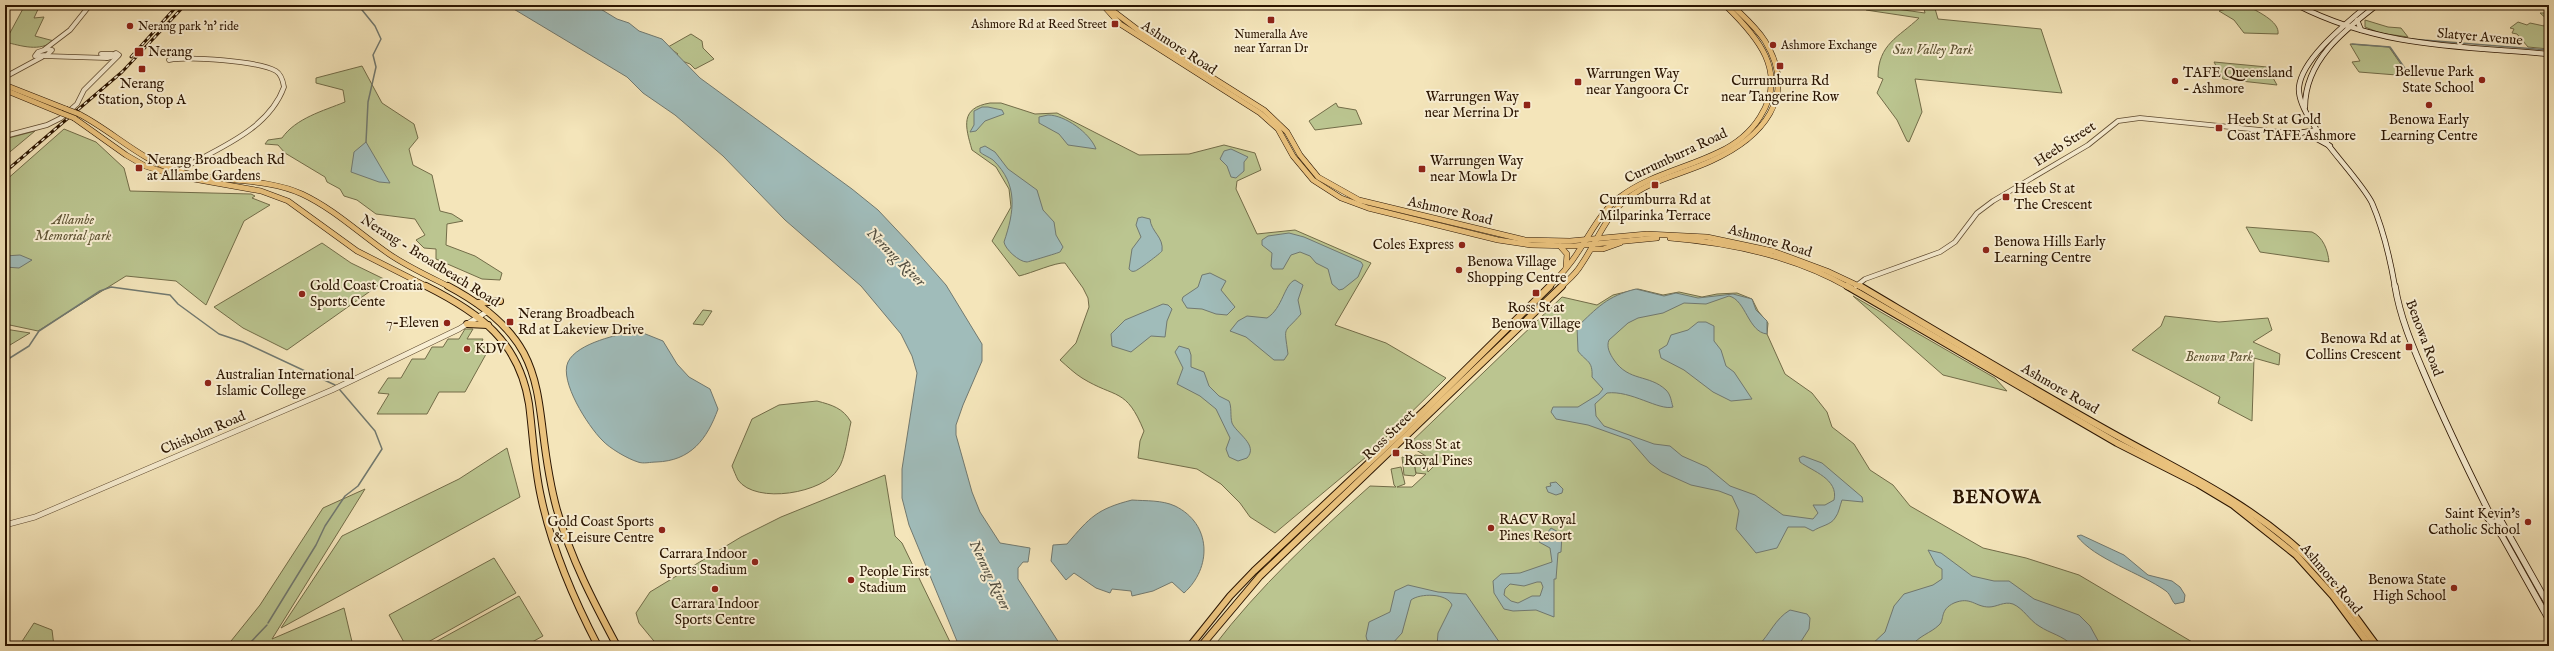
<svg xmlns="http://www.w3.org/2000/svg" width="2554" height="651" font-family="'IM FELL English',serif">
<style>
.green{fill:#bbc590;stroke:#726c48}
.water{fill:#a0bcba;stroke:#717970;fill-rule:evenodd}
.lines{fill:none;stroke-linecap:round;stroke-linejoin:round}
.stream{stroke:#717970;stroke-width:1.5}
.tertiary-far1-casing{stroke:#5c482e;stroke-width:5.5}
.tertiary-casing{stroke:#5c482e;stroke-width:6}
.secondary-far1-casing{stroke:#2a1400;stroke-width:6}
.secondary-casing{stroke:#2a1400;stroke-width:7}
.primary-far1-casing{stroke:#2a1400;stroke-width:6}
.primary-casing{stroke:#2a1400;stroke-width:8}
.tertiary-far1{stroke:#f8eed2;stroke-width:4}
.tertiary{stroke:#f8eed2;stroke-width:5}
.secondary-far1{stroke:#f8eed2;stroke-width:4.5}
.secondary{stroke:#f8eed2;stroke-width:5.5}
.primary-far1{stroke:#eac27d;stroke-width:5}
.primary{stroke:#eac27d;stroke-width:6}
.rail-casing{stroke:#2a1400;stroke-width:3}
.rail{stroke:#f8eed2;stroke-width:1.5;stroke-dasharray:4;stroke-linecap:butt}
.primary-bridge-casing{stroke:#2a1400;stroke-width:6;stroke-linecap:butt}
.primary-bridge{stroke:#eac27d;stroke-width:5}
.poi-dot{fill:#8f2418;stroke:#f8eed2;stroke-width:1.5}
.labels{text-anchor:middle;dominant-baseline:central;stroke-width:4;stroke-linejoin:round;paint-order:stroke}
.far-poi-label{font-size:12px;fill:#2a1400;stroke:#f8eed2;text-anchor:start}
.street-label{font-size:14px;fill:#2a1400;stroke:#f8eed2}
.park-label{font-size:14px;font-style:italic;fill:#5d5232;stroke:#f8eed2}
.poi-label{font-size:14px;fill:#2a1400;stroke:#f8eed2;text-anchor:start}
.water-label{font-size:15px;font-style:italic;fill:#534f41;stroke:#f8eed2}
.district-label{font-size:18px;font-weight:bold;letter-spacing:1px;fill:#2a1400;stroke:#f8eed2}
</style>
<rect width="100%" height="100%" fill="#f4e5ba"/>
<filter id="stains"><feTurbulence type="fractalNoise" baseFrequency=".005" numOctaves="4"/><feColorMatrix values="0 0 0 0 .2 0 0 0 0 .09 0 0 0 0 .02 0 0 0 .5 -.17"/></filter>
<radialGradient id="worn" r=".72"><stop offset=".6" stop-color="#630" stop-opacity="0"/><stop offset="1" stop-color="#630" stop-opacity=".3"/></radialGradient>
<g class="green">
<path d="M25 5H40L34 18 44 17 35 36 54 41C39 52 22 46 5 42Z"/>
<path d="M1868 5 1925 13 1923 5H1934L1938 19 2041 29 2062 93 1915 79 1922 112 1909 142 1907 141 1897 120 1877 93 1883 79 1878 77C1878 44 1899 37 1919 18L1866 10Z"/>
<path d="M2242 5H2246C2256 11 2280 21 2278 34L2244 33 2234 20 2219 11Z"/>
<path d="M2540 13H2549V49L2528 47 2517 34 2512 33 2514 29 2510 28 2518 22 2527 25 2530 23 2544 26 2545 22 2548 20Z"/>
<path d="M2365 20 2388 27 2401 28 2408 37 2380 33 2365 27Z"/>
<path d="M691 34 702 41 703 48 714 59 695 69 690 64 674 58 678 54 668 47Z"/>
<path d="M2350 44 2389 47 2409 76 2359 72 2352 62 2360 61Z"/>
<path d="M2214 62 2267 67 2277 85 2223 79Z"/>
<path d="M362 66 382 103 414 124 418 138 409 149 413 165 432 175 440 211 452 214 463 221 447 224 446 245 475 256 502 273 500 280 482 279 436 259V249L424 248 416 240 425 235 415 219 376 214 357 200 344 196 340 189 327 182 325 177 285 153 278 145 265 144 268 140 282 138C296 118 323 111 345 102L343 90 316 83V78Z"/>
<path d="M990 103H1001L1035 114 1057 113 1139 155 1189 154 1224 145 1255 153 1261 170 1237 181 1236 189 1257 234 1295 230 1371 263 1335 325 1386 343 1446 378 1366 457 1275 533 1250 517 1240 503 1221 484 1197 469 1138 458 1140 441 1144 431C1126 387 1116 399 1082 378 1074 373 1067 366 1060 360L1076 343 1089 307 1088 298 1083 288 1065 263C1056 262 1032 273 1019 276L992 241 1011 207 1009 189 996 167 972 150C965 126 960 108 990 103Z"/>
<path d="M1336 103 1338 107 1356 110 1362 124 1315 130 1309 121Z"/>
<path d="M64 129 96 142 124 168 130 191 251 194 255 196 252 198 270 205 244 221 206 305 176 281 126 276 38 331 5 324V181Z"/>
<path d="M35 131 5 156V139Z"/>
<path d="M2246 227 2312 232C2323 237 2328 250 2329 262L2260 252Z"/>
<path d="M322 243 351 263 386 280 287 350 243 328 214 307Z"/>
<path d="M1638 289 1663 295 1679 292 1702 297 1717 294 1737 293 1752 299 1758 311 1768 323 1767 334 1785 374 1812 393 1827 412 1832 427 1854 444 1870 470 1893 485 1910 506 1983 548 2026 558 2079 575 2199 646H1214C1259 587 1314 536 1370 486L1396 487 1394 485 1391 469 1401 467 1405 484 1397 487H1412L1426 474 1416 473 1413 457 1415 455 1425 456 1428 472 1437 463 1408 445 1562 297 1597 305 1613 295Z"/>
<path d="M1853 296 1995 378 2007 391 1943 375Z"/>
<path d="M703 310 712 311 703 325 693 324Z"/>
<path d="M2165 316 2219 322 2268 318 2272 330 2253 342 2280 354 2279 365 2254 358 2252 421 2218 403 2220 397 2132 350 2161 326Z"/>
<path d="M5 329 30 333 5 348Z"/>
<path d="M465 329H473L467 339H483L479 347H490L465 392H439L427 414H377L389 394 378 393 388 378H401L412 359H425L432 347H443L448 339H459Z"/>
<path d="M817 401C832 405 843 408 851 422 848 434 845 460 838 469 824 493 756 505 738 480 736 476 734 471 732 466L752 419 779 405Z"/>
<path d="M507 448 520 497 281 628 342 536 459 479Z"/>
<path d="M1402 457 1413 458 1416 474 1414 476 1404 475Z"/>
<path d="M885 475 895 536 902 543 952 646H658L639 623 636 613 650 592 741 537 781 517Z"/>
<path d="M365 489 272 639 344 608 353 646H227L260 605 323 508Z"/>
<path d="M494 558 516 593 421 646H406L389 615Z"/>
<path d="M519 596 543 636 525 646H428Z"/>
<path d="M34 623 52 630 54 646H19Z"/>
</g>
<g class="water">
<path d="M507 5H594L617 19 629 23 639 31 662 39 700 78 852 189 878 210 910 244 946 285 982 344V361L963 405 956 425V435L972 492 980 512 1000 543 1030 548 1028 562H1023L1018 568V579L1061 646H959L909 525 902 498V469L917 373 912 356 901 334 861 286 785 220 723 156 675 115 643 93 627 77Z"/>
<path d="M988 107 1002 110 1004 114 985 121 976 131 970 132 974 125V111L982 107Z"/>
<path d="M1048 115C1065 115 1090 133 1096 149L1068 145 1059 134 1039 123V117Z"/>
<path d="M366 142 390 183 379 182 351 172 354 152Z"/>
<path d="M985 146 995 152 1008 169 1037 190 1043 210 1054 222 1056 235 1063 247 1060 252C1058 253 1028 262 1027 262 1019 262 1005 249 1004 242 1014 212 1019 185 993 160 989 157 983 155 980 152V148Z"/>
<path d="M1231 149 1248 157 1244 162V171L1236 178 1231 177 1227 166 1220 159 1224 151Z"/>
<path d="M1142 217 1150 219C1151 232 1164 237 1162 251 1161 253 1137 271 1135 271 1132 272 1131 271 1129 269L1132 249 1141 237 1136 225 1138 218Z"/>
<path d="M1289 233 1304 237 1361 262 1363 265 1358 277 1343 289 1339 290 1332 284 1328 269 1316 263 1310 256 1300 252 1291 255 1283 269H1273L1271 266 1272 253 1262 245V240L1268 236Z"/>
<path d="M20 255 32 260 19 268 5 267V256Z"/>
<path d="M1210 273 1226 281 1221 290 1235 307 1227 315 1216 314 1202 309 1187 308 1182 300 1183 297 1198 287 1202 275Z"/>
<path d="M1295 280 1303 285 1298 300 1301 314C1283 335 1284 324 1288 354L1284 360H1274L1246 337 1230 331 1238 321 1247 316 1267 318C1283 308 1284 284 1295 280Z"/>
<path d="M1636 289 1664 296 1676 293 1698 298 1733 294 1752 299 1756 310 1767 321V334C1748 332 1746 300 1729 296L1706 304 1684 303 1663 313 1638 318 1628 323 1609 340C1606 347 1610 354 1614 360 1629 382 1649 374 1666 390 1671 395 1671 401 1673 407 1659 411 1631 390 1607 393L1595 404 1596 416 1604 426 1654 444 1670 446 1682 456 1707 467 1730 486 1755 495 1783 515 1813 519 1818 513 1813 505H1825L1834 500C1839 479 1812 471 1800 462L1799 458 1803 456 1822 463 1862 497 1863 502 1842 500C1840 505 1839 513 1835 518 1831 525 1820 526 1813 531L1805 527H1788L1777 548 1756 553 1736 529 1739 511 1732 496 1719 491 1691 485 1662 472 1650 463 1630 440 1588 425 1556 419 1551 412 1553 407H1578L1599 394 1603 389 1592 377C1593 360 1586 362 1578 351L1577 327C1597 308 1607 296 1636 289Z"/>
<path d="M1163 304 1168 305 1172 309 1167 321 1165 337 1151 336 1131 352 1112 346 1111 334 1125 320Z"/>
<path d="M1698 322H1706L1714 326V341L1721 350 1726 366 1734 372 1752 399 1731 401 1713 392 1684 370 1661 358 1659 350 1667 345 1671 335 1688 330Z"/>
<path d="M638 331 663 341 677 364 689 377 710 389 718 409C707 439 691 461 656 462 651 462 643 464 638 462 628 459 609 448 602 440 588 426 559 381 568 362 577 343 619 334 638 331Z"/>
<path d="M1179 346 1189 349 1191 355V367L1204 372 1209 386 1219 396 1229 401C1232 407 1230 416 1232 423 1236 433 1259 445 1247 458L1238 461 1229 457 1226 449 1230 438 1216 409 1200 396 1177 384 1183 368 1175 352Z"/>
<path d="M1556 482 1563 489 1562 493 1556 495 1548 492 1546 487 1551 486 1550 483Z"/>
<path d="M1132 500C1146 501 1162 500 1175 506 1212 524 1212 568 1184 593L1172 582 1153 591 1132 596 1131 591 1112 589 1110 593 1096 588 1074 573 1066 580 1051 561 1053 545 1067 544C1090 517 1097 509 1132 500Z"/>
<path d="M1551 528 1562 534 1561 552 1558 553 1556 579H1554V617L1536 610 1513 611 1504 609 1494 593 1493 581 1501 574 1520 573 1552 562 1550 548 1539 542 1543 537H1549L1548 532ZM1537 582H1541L1543 587 1540 596H1532L1518 603 1511 601 1504 595 1505 589 1510 584 1524 586Z"/>
<path d="M2081 535 2124 555 2148 575 2172 581 2180 587 2185 595 2184 602 2175 604C2171 600 2171 595 2166 591 2141 573 2094 559 2077 536Z"/>
<path d="M1928 550 1941 553 1972 576 1994 581H2009L2034 599 2079 615 2090 626 2101 646H2073C2062 635 2051 634 2039 626 2029 620 2024 609 2013 604 2004 601 1997 607 1989 607 1975 607 1971 596 1954 603 1939 610 1945 620 1939 625 1931 633 1918 636 1912 646H1870L1885 632 1894 606 1904 594 1933 585 1942 579V569L1936 565Z"/>
<path d="M1408 585 1438 592 1466 594 1502 646H1437L1438 633 1452 605C1447 593 1420 593 1411 600L1402 633 1391 645 1378 646 1367 640 1366 636 1369 622 1390 612 1395 591Z"/>
<path d="M1790 610 1807 614 1810 618 1809 629 1798 646H1758C1770 634 1775 619 1790 610Z"/>
</g>
<g class="lines">
<g class="stream">
<path d="M358 5 375 26 381 39 373 55 376 67 368 102 366 142"/>
<path d="M2411 39 2549 50"/>
<path d="M2352 44 2390 47 2411 77"/>
<path d="M5 361 29 346 39 331 100 291 111 287 170 295 178 304 219 334 243 342 335 385"/>
<path d="M268 623 316 545 325 526 345 496 358 486 382 449 375 431 340 390"/>
<path d="M247 646 267 625"/>
</g>
<g class="tertiary-far1-casing">
<g id="tertiary-far1">
<path d="M45 49 70 30 90 5"/>
<path d="M47 49 52 50 47 55 35 56 38 52Z"/>
<path d="M116 53 119 55 107 58Z"/>
<path d="M101 54H112"/>
<path d="M44 56 107 58"/>
<path d="M169 60C188 56 259 61 276 71 281 74 283 81 284 87 268 131 216 149 178 171"/>
<path d="M5 77 42 57"/>
<path d="M5 136 47 125 61 118 77 104 84 90 118 56"/>
<path d="M162 163 173 166 191 160"/>
<path d="M1856 286 1865 279 1940 252 1955 242 1977 213 1993 201 2088 145 2118 121 2140 118 2301 134"/>
</g>
</g>
<g class="tertiary-casing">
<path id="tertiary" d="M5 525 35 517 332 390 459 329 488 311"/>
</g>
<g class="secondary-far1-casing">
<g id="secondary-far1">
<path d="M2297 5C2382 48 2457 46 2549 54"/>
<path d="M2368 5C2347 23 2302 58 2299 87 2296 119 2357 173 2372 203 2384 231 2390 258 2395 287"/>
<path d="M2357 20 2361 30"/>
<path d="M2305 107C2305 61 2343 31 2377 5"/>
<path d="M2298 133 2318 130"/>
<path d="M2308 134 2330 146"/>
</g>
</g>
<g class="secondary-casing">
<g id="secondary">
<path d="M2395 286C2400 317 2412 345 2424 373 2444 420 2466 466 2489 512"/>
<path d="M2501 522H2491L2484 514 2492 513 2500 519 2549 606"/>
<path d="M2492 523 2502 536 2549 620"/>
</g>
</g>
<g class="primary-far1-casing">
<g id="primary-far1">
<path d="M1103 5 1120 24 1260 113 1278 129 1293 156 1313 180 1341 198 1368 208 1498 240 1531 245 1574 246 1657 238"/>
<path d="M1109 5 1113 11 1142 33 1264 110 1287 132 1300 155 1318 177 1359 200 1525 240 1570 241 1647 234 1707 237 1773 251 1827 271 1861 287"/>
<path d="M5 85 66 109"/>
<path d="M5 90 61 113"/>
<path d="M79 114C114 132 142 162 181 172 221 183 264 177 302 194 334 209 360 234 389 254 408 267 430 277 450 287"/>
<path d="M74 118 126 155 145 166 177 176 261 191 288 201 357 251 428 287"/>
<path d="M1670 238C1732 243 1794 256 1848 287"/>
<path d="M1560 246 1567 254 1566 267"/>
<path d="M1592 249H1603L1620 243"/>
<path d="M1549 287C1560 276 1570 265 1578 252 1591 233 1601 211 1620 197 1649 175 1687 168 1719 152 1736 144 1750 133 1760 117 1789 72 1757 36 1725 5"/>
<path d="M1561 287C1568 280 1576 274 1581 265 1597 242 1605 216 1628 198 1653 179 1683 174 1711 161 1762 138 1799 97 1765 41 1756 27 1743 16 1732 5"/>
</g>
</g>
<g class="primary-casing">
<g id="primary">
<path d="M426 286C480 313 519 341 529 404 533 435 534 466 541 497 552 549 573 598 598 646"/>
<path d="M448 286C563 347 528 406 557 510 571 559 593 601 617 646"/>
<path d="M1847 286 2117 443 2198 484 2233 505 2296 555 2333 596 2370 646"/>
<path d="M1860 286C1941 334 2021 382 2103 428 2170 466 2240 497 2298 549 2329 577 2352 613 2377 646"/>
<path d="M477 303 500 301"/>
<path d="M467 324 488 325"/>
<path d="M1190 646 1230 596 1254 571 1427 408 1550 286"/>
<path d="M1201 646 1260 576 1562 286"/>
</g>
</g>
<use href="#tertiary-far1" class="tertiary-far1"/>
<use href="#tertiary" class="tertiary"/>
<use href="#secondary-far1" class="secondary-far1"/>
<use href="#secondary" class="secondary"/>
<use href="#primary-far1" class="primary-far1"/>
<use href="#primary" class="primary"/>
<g class="rail-casing">
<g id="rail">
<path d="M131 57 176 7"/>
<path d="M5 172 122 72 185 5"/>
</g>
</g>
<use href="#rail" class="rail"/>
<g class="primary-bridge-casing">
<g id="primary-bridge">
<path d="M66 109 79 114"/>
<path d="M61 113 74 118"/>
</g>
</g>
<use href="#primary-bridge" class="primary-bridge"/>
</g>
<g class="poi-dot">
<rect x="1267" y="16" width="8" height="8" rx="2"/>
<rect x="1111" y="20" width="8" height="8" rx="2"/>
<circle cx="130" cy="26" r="4"/>
<circle cx="1773" cy="45" r="4"/>
<rect x="134" y="47" width="10" height="10" rx="2"/>
<rect x="1776" y="62" width="8" height="8" rx="2"/>
<rect x="138" y="65" width="8" height="8" rx="2"/>
<circle cx="2482" cy="80" r="4"/>
<circle cx="2175" cy="81" r="4"/>
<rect x="1574" y="78" width="8" height="8" rx="2"/>
<rect x="1523" y="101" width="8" height="8" rx="2"/>
<circle cx="2429" cy="105" r="4"/>
<rect x="2215" y="124" width="8" height="8" rx="2"/>
<rect x="135" y="164" width="8" height="8" rx="2"/>
<rect x="1418" y="165" width="8" height="8" rx="2"/>
<rect x="1651" y="181" width="8" height="8" rx="2"/>
<rect x="2002" y="193" width="8" height="8" rx="2"/>
<circle cx="1462" cy="245" r="4"/>
<circle cx="1986" cy="250" r="4"/>
<circle cx="1459" cy="270" r="4"/>
<rect x="1532" y="289" width="8" height="8" rx="2"/>
<circle cx="302" cy="294" r="4"/>
<rect x="506" y="318" width="8" height="8" rx="2"/>
<circle cx="447" cy="323" r="4"/>
<rect x="2405" y="343" width="8" height="8" rx="2"/>
<circle cx="467" cy="349" r="4"/>
<circle cx="208" cy="383" r="4"/>
<rect x="1392" y="449" width="8" height="8" rx="2"/>
<circle cx="2528" cy="522" r="4"/>
<circle cx="1491" cy="528" r="4"/>
<circle cx="662" cy="530" r="4"/>
<circle cx="755" cy="562" r="4"/>
<circle cx="851" cy="580" r="4"/>
<circle cx="2454" cy="588" r="4"/>
<circle cx="715" cy="589" r="4"/>
</g>
<g class="labels">
<g class="far-poi-label">
<text x="1107" y="24" text-anchor="end">Ashmore Rd at Reed Street</text>
<text x="138" y="26">Nerang park 'n' ride</text>
<text x="1271" y="34" text-anchor="middle">Numeralla Ave<tspan x="1271" dy="14">near Yarran Dr</tspan></text>
<text x="1781" y="45">Ashmore Exchange</text>
</g>
<g class="street-label">
<text transform="translate(2480 37) rotate(5)">Slatyer Avenue</text>
<text transform="translate(1179 48) rotate(33)">Ashmore Road</text>
<text transform="translate(2065 144) rotate(-33)">Heeb Street</text>
<text transform="translate(1676 156) rotate(-25)">Currumburra Road</text>
<text transform="translate(1450 211) rotate(13)">Ashmore Road</text>
<text transform="translate(1770 241) rotate(16)">Ashmore Road</text>
<text transform="translate(430 261) rotate(32)">Nerang - Broadbeach Road</text>
<text transform="translate(2424 338) rotate(69)">Benowa Road</text>
<text transform="translate(2060 389) rotate(30)">Ashmore Road</text>
<text transform="translate(203 433) rotate(-23)">Chisholm Road</text>
<text transform="translate(1389 435) rotate(-44)">Ross Street</text>
<text transform="translate(2331 579) rotate(50)">Ashmore Road</text>
</g>
<g class="park-label">
<text x="1933" y="50">Sun Valley Park</text>
<text x="73" y="220">Allambe<tspan x="73" dy="16">Memorial park</tspan></text>
<text x="2219" y="357">Benowa Park</text>
</g>
<g class="poi-label">
<text x="148" y="52">Nerang</text>
<text x="2474" y="72" text-anchor="end">Bellevue Park<tspan x="2474" dy="16">State School</tspan></text>
<text x="2183" y="73">TAFE Queensland<tspan x="2183" dy="16">- Ashmore</tspan></text>
<text x="1586" y="74">Warrungen Way<tspan x="1586" dy="16">near Yangoora Cr</tspan></text>
<text x="1780" y="81" text-anchor="middle">Currumburra Rd<tspan x="1780" dy="16">near Tangerine Row</tspan></text>
<text x="142" y="84" text-anchor="middle">Nerang<tspan x="142" dy="16">Station, Stop A</tspan></text>
<text x="1519" y="97" text-anchor="end">Warrungen Way<tspan x="1519" dy="16">near Merrina Dr</tspan></text>
<text x="2227" y="120">Heeb St at Gold<tspan x="2227" dy="16">Coast TAFE Ashmore</tspan></text>
<text x="2429" y="120" text-anchor="middle">Benowa Early<tspan x="2429" dy="16">Learning Centre</tspan></text>
<text x="147" y="160">Nerang Broadbeach Rd<tspan x="147" dy="16">at Allambe Gardens</tspan></text>
<text x="1430" y="161">Warrungen Way<tspan x="1430" dy="16">near Mowla Dr</tspan></text>
<text x="2014" y="189">Heeb St at<tspan x="2014" dy="16">The Crescent</tspan></text>
<text x="1655" y="200" text-anchor="middle">Currumburra Rd at<tspan x="1655" dy="16">Milparinka Terrace</tspan></text>
<text x="1994" y="242">Benowa Hills Early<tspan x="1994" dy="16">Learning Centre</tspan></text>
<text x="1454" y="245" text-anchor="end">Coles Express</text>
<text x="1467" y="262">Benowa Village<tspan x="1467" dy="16">Shopping Centre</tspan></text>
<text x="310" y="286">Gold Coast Croatia<tspan x="310" dy="16">Sports Cente</tspan></text>
<text x="1536" y="308" text-anchor="middle">Ross St at<tspan x="1536" dy="16">Benowa Village</tspan></text>
<text x="518" y="314">Nerang Broadbeach<tspan x="518" dy="16">Rd at Lakeview Drive</tspan></text>
<text x="439" y="323" text-anchor="end">7-Eleven</text>
<text x="2401" y="339" text-anchor="end">Benowa Rd at<tspan x="2401" dy="16">Collins Crescent</tspan></text>
<text x="475" y="349">KDV</text>
<text x="216" y="375">Australian International<tspan x="216" dy="16">Islamic College</tspan></text>
<text x="1404" y="445">Ross St at<tspan x="1404" dy="16">Royal Pines</tspan></text>
<text x="2520" y="514" text-anchor="end">Saint Kevin's<tspan x="2520" dy="16">Catholic School</tspan></text>
<text x="1499" y="520">RACV Royal<tspan x="1499" dy="16">Pines Resort</tspan></text>
<text x="654" y="522" text-anchor="end">Gold Coast Sports<tspan x="654" dy="16">&amp; Leisure Centre</tspan></text>
<text x="747" y="554" text-anchor="end">Carrara Indoor<tspan x="747" dy="16">Sports Stadium</tspan></text>
<text x="859" y="572">People First<tspan x="859" dy="16">Stadium</tspan></text>
<text x="2446" y="580" text-anchor="end">Benowa State<tspan x="2446" dy="16">High School</tspan></text>
<text x="715" y="604" text-anchor="middle">Carrara Indoor<tspan x="715" dy="16">Sports Centre</tspan></text>
</g>
<g class="water-label">
<text transform="translate(896 257) rotate(45)">Nerang River</text>
<text transform="translate(990 575) rotate(64)">Nerang River</text>
</g>
<g class="district-label">
<text x="1997" y="498">BENOWA</text>
</g>
</g>
<rect width="2554" height="651" fill="none" stroke="#f4e5ba" stroke-width="20"/>
<rect x="6" y="6" width="2542" height="639" fill="none" stroke="#2a1400" stroke-width="2"/>
<rect x="10" y="10" width="2534" height="631" fill="none" stroke="#2a1400"/>
<rect width="100%" height="100%" filter="url(#stains)"/>
<rect width="100%" height="100%" fill="url(#worn)"/>
</svg>
